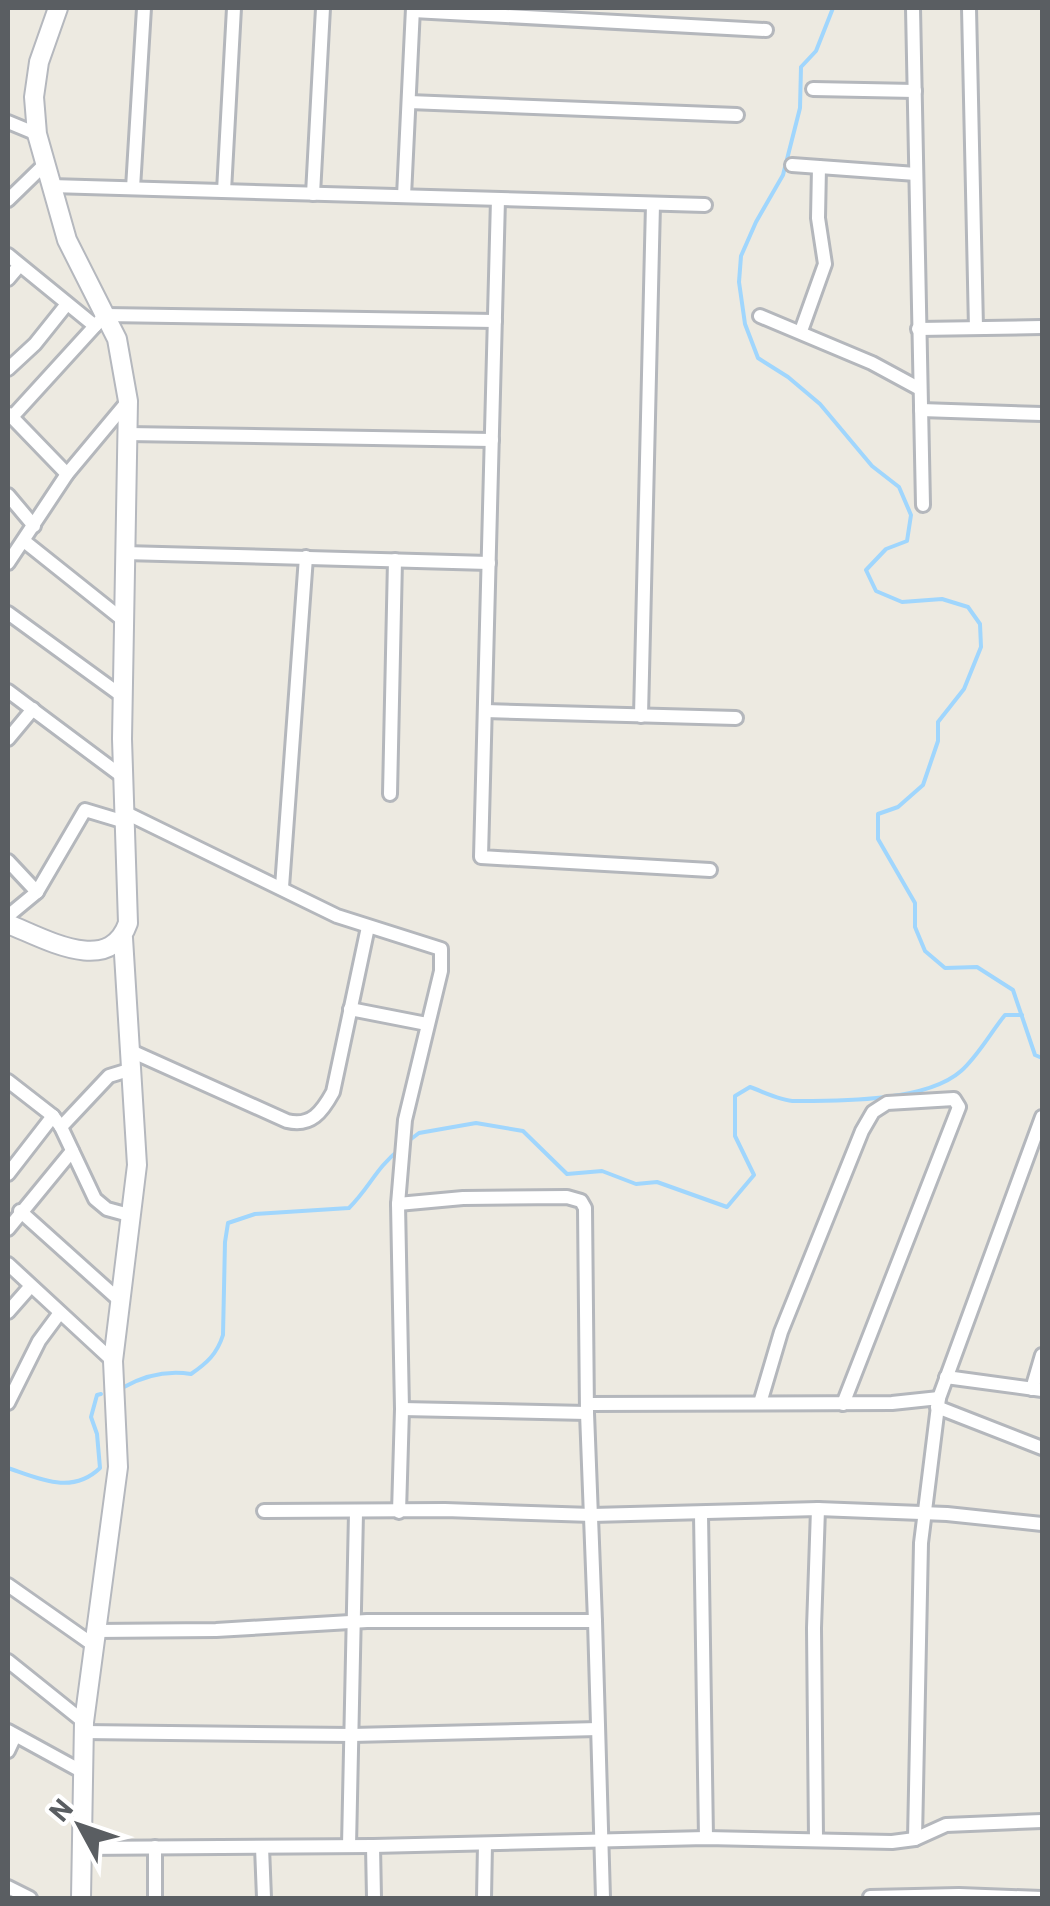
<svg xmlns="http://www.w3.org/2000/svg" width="1050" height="1906" font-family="Barlow,sans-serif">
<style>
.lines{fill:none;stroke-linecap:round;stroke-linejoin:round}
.stream{stroke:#a0d6fd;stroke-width:4}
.street-casing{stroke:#b4b7bc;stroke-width:18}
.secondary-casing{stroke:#b5b8be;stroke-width:22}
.street{stroke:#fff;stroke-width:12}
.secondary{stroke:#fff;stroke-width:18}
</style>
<rect width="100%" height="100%" fill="#edeae1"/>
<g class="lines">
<g class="stream">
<path d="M833 8 816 51 801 67 800 108 783 175 756 222 741 256 739 282 745 324 758 358 788 377 820 404 872 466 899 487 911 515 907 541 886 549 866 570 876 591 902 602 942 599 968 607 980 624 981 647 964 689 938 722V741L923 785 898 807 878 814V839L915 903V927L925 951 945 968 977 967 1013 990 1035 1055 1042 1058"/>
<path d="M407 1142 419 1133 476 1123 523 1131 567 1174 602 1171 636 1184 657 1182 727 1207 754 1175 735 1136V1096L750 1087C764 1092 781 1101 795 1101 839 1101 926 1102 961 1071 978 1056 991 1032 1005 1015H1022"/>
<path d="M122 1388C143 1376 166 1370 191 1374 207 1363 217 1354 223 1335L225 1242 228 1223 255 1214 349 1208C370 1187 376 1168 400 1149"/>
<path d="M8 1468C40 1479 72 1495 100 1468L97 1434 91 1417 97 1395 101 1394"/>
</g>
<g class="street-casing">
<g id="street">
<path d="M913 8 923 505"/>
<path d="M969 8 976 328"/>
<path d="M413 11 766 30"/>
<path d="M813 89 915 91"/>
<path d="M409 102 737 115"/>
<path d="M8 122 37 134"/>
<path d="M792 165 916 174"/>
<path d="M51 186 705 205"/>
<path d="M133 188 144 8"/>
<path d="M224 191 234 8"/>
<path d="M313 194 323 8"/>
<path d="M404 196 413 8"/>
<path d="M498 199 481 857 710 870"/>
<path d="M8 200 44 165"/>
<path d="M8 255 95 326"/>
<path d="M8 279 19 266"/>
<path d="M760 316 872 363 920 389"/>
<path d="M918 329 1042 327"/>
<path d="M801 331 825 264 818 218 819 167"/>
<path d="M8 369 35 344 67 304"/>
<path d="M921 410 1042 414"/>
<path d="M9 414 67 474"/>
<path d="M12 417 105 315 495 321"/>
<path d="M127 434 492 440"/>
<path d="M8 495 34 526"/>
<path d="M24 541 123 620"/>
<path d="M124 553 489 563"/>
<path d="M8 563 67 474 128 401"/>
<path d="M8 613 122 696"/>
<path d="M8 691 123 777"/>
<path d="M485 711 736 718"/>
<path d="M641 716 653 204"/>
<path d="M8 739 33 709"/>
<path d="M390 794 395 560"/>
<path d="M124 812 337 916 441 949V971L405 1120 398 1204 402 1409 399 1512"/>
<path d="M8 861 37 892"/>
<path d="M282 887 306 557"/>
<path d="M8 916 37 892 85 810 125 822"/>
<path d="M350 1009 427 1024"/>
<path d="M131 1051 287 1121C311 1127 322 1112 333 1092L368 927"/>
<path d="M8 1081 53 1116 61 1127 95 1199 107 1209 129 1215"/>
<path d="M61 1127 109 1076 132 1069"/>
<path d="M8 1174 53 1116"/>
<path d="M398 1204 463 1198 567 1197 581 1201 585 1208 587 1413 595 1621"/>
<path d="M20 1211 118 1299"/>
<path d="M8 1229 72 1151"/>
<path d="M8 1264 113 1361"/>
<path d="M8 1312 30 1287"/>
<path d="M946 1377 1042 1390"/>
<path d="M1032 1389 1042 1355"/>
<path d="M939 1398 1042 1117"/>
<path d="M8 1403 39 1341 59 1314"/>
<path d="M760 1403 781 1332 862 1131 873 1112 887 1103 954 1099 959 1107 843 1404"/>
<path d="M587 1404 892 1403 939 1398 921 1543 915 1839"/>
<path d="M937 1407 1042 1448"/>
<path d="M402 1409 587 1413"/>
<path d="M264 1511 445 1510 592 1515 818 1509 947 1514 1042 1524"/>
<path d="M701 1514 706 1838"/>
<path d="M8 1585 92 1644"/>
<path d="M94 1631 216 1630 367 1621H595L603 1898"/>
<path d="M8 1661 84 1722"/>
<path d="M8 1731 81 1771"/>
<path d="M83 1732 352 1735 598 1729"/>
<path d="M8 1751 15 1736"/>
<path d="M816 1838 814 1628 818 1509"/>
<path d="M349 1846 356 1513"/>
<path d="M373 1846 374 1898"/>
<path d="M155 1847V1898"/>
<path d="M262 1847 264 1898"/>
<path d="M80 1848 373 1846 706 1838 892 1842 915 1839 946 1825 1042 1821"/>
<path d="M8 1887 30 1898"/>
<path d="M870 1897 959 1895 1042 1898"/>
<path d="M484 1898 485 1844"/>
</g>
</g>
<g class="secondary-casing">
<g id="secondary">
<path d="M8 924C44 938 109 977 128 923L122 739 128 401 117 339 67 240 37 134 34 97 39 62 58 8"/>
<path d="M81 1898 84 1722 118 1467 113 1361 137 1165 123 938"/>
</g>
</g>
<use href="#street" class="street"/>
<use href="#secondary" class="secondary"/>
</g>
<rect width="1050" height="1906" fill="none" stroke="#5a5e62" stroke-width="20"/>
<g transform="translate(80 1826) rotate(310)" stroke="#ffffff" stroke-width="8" paint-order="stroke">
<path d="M0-8L18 38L0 25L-18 38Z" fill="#5a5e62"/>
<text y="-15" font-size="28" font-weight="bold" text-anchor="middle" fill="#5a5e62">N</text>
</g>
</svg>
